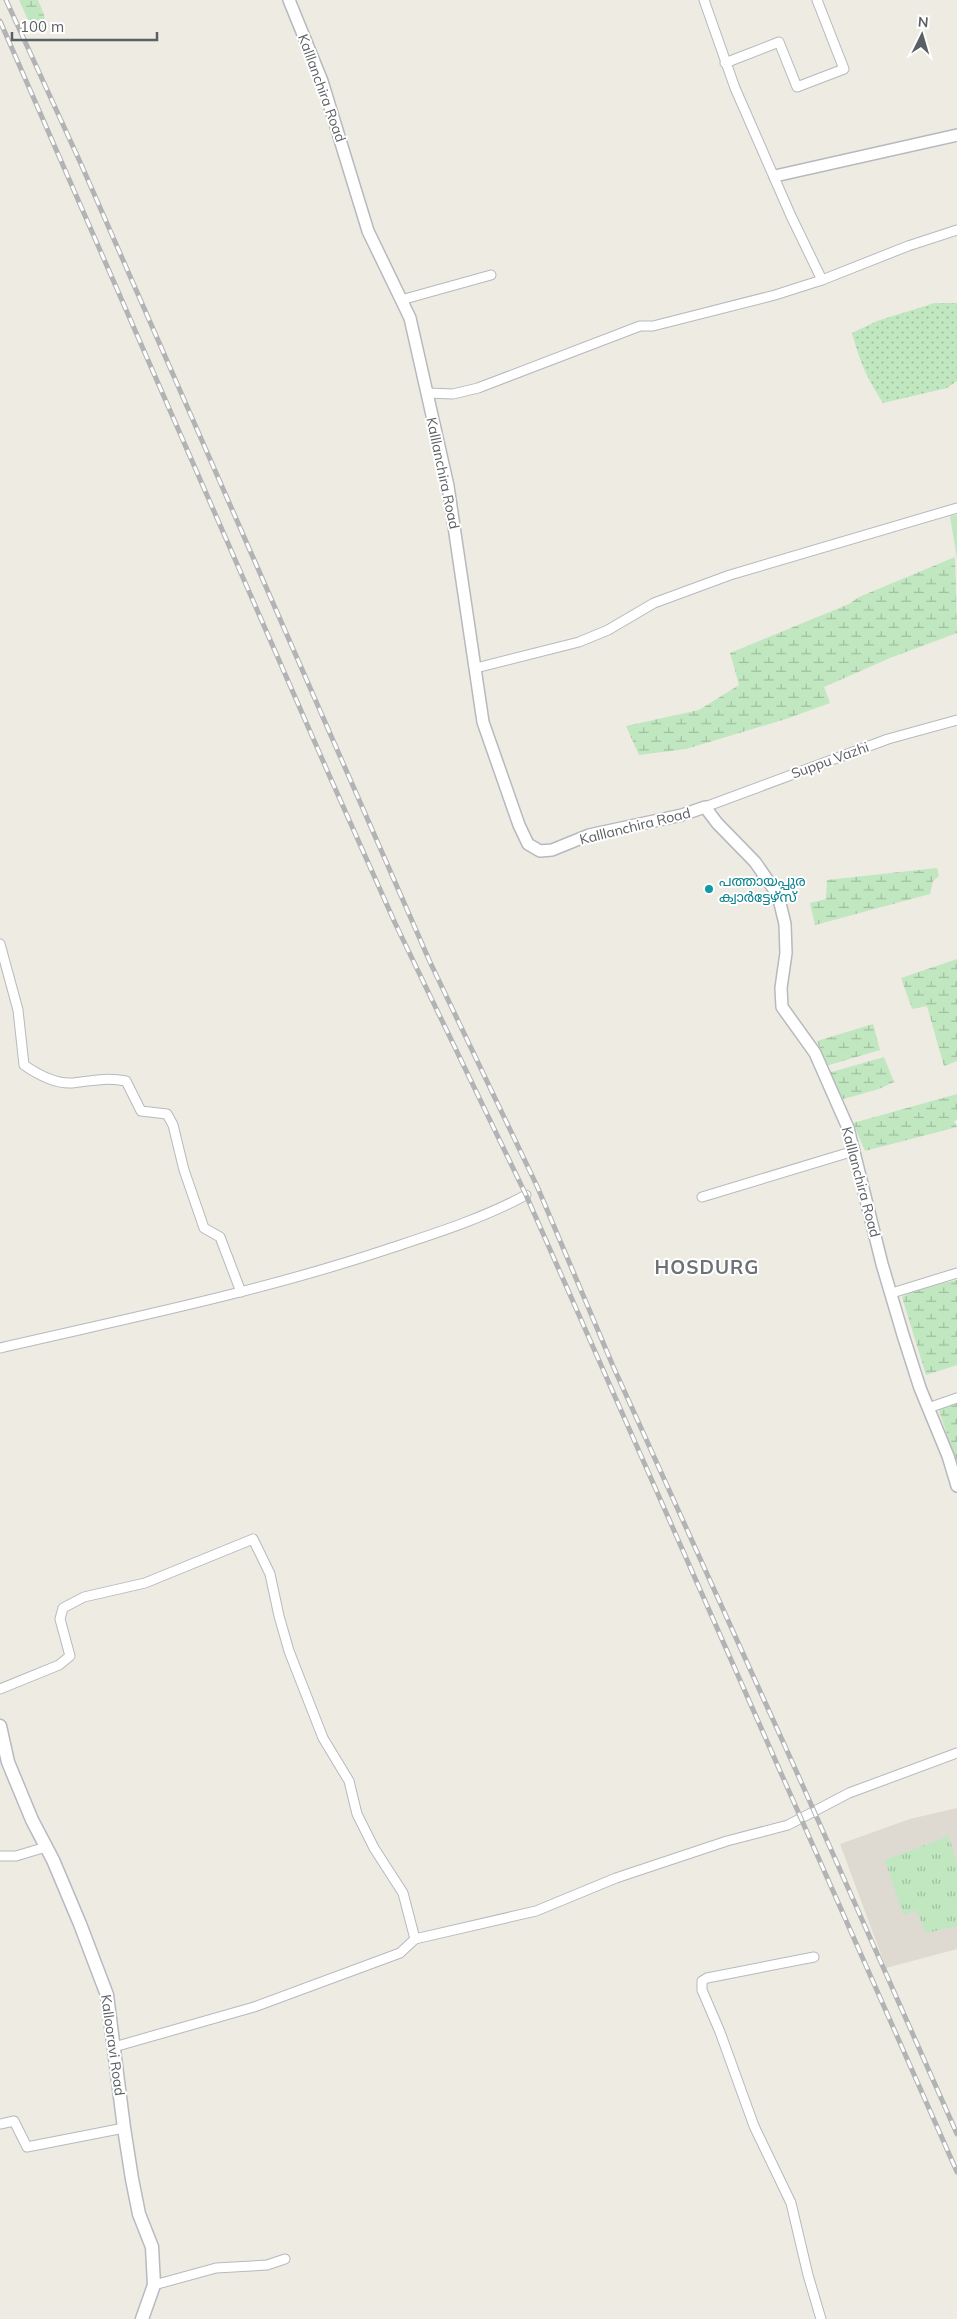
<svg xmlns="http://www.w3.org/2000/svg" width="957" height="2319" font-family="Mulish,'Noto Sans Malayalam',sans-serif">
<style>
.education{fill:#dedad1}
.grass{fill:url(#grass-dots)}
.wetland{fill:url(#wetland-marsh)}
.park{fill:url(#park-tufts)}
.pitch{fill:#c0e7bf}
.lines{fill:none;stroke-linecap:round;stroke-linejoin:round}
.minor-casing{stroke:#b6b9be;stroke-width:11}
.tertiary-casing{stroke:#b6b9be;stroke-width:14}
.secondary-casing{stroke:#b7bac0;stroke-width:15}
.minor{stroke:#fff;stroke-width:9}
.tertiary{stroke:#fff;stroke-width:11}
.secondary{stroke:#fff;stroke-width:12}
.rail-casing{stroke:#b2b3b4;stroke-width:5}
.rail{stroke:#fff;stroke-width:3;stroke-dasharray:9;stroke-linecap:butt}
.culture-dot{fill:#0f9aa8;stroke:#fff;stroke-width:2}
.labels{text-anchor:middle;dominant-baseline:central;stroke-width:4;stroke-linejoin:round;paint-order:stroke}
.street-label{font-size:14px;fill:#5b6064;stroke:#fff}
.culture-label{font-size:14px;fill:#0d838f;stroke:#fff;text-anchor:start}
.district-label{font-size:19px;font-weight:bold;letter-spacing:1px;fill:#6c7276;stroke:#fff}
</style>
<defs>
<pattern id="grass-dots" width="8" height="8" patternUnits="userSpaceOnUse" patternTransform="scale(1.25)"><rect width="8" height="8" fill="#c0e7bf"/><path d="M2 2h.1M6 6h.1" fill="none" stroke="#9fbf9f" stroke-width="1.8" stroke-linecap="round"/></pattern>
<pattern id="wetland-marsh" width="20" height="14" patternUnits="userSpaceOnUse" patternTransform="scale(1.25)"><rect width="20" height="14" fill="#c0e7bf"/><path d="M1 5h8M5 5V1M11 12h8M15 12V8" fill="none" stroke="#9fbf9f"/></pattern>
<pattern id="park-tufts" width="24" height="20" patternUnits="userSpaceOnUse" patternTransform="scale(1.25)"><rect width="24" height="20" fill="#c0e7bf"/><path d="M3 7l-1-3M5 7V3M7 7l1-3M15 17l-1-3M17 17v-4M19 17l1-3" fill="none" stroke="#9fbf9f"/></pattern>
</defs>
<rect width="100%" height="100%" fill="#eeebe3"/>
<path class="education" d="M957 1808V1949L886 1968 840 1844 910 1819Z"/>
<path class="grass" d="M935 303H957V381L947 388 883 403C866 377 860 362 852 333L877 321Z"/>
<g class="wetland">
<path d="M19 0H38C42 10 50 24 41 32L33 31Z"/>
<path d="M955 557 957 633 890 658 824 687 830 703 786 719 686 749 639 755 626 726 699 710 739 685 730 653 849 604 859 597Z"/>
<path d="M937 868 939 876 933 881 930 894 815 925 810 903 826 899 827 880Z"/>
<path d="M957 959V1061L944 1066 927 1006 912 1009 901 978Z"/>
<path d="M873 1024 880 1050 826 1066 817 1041Z"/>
<path d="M884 1057 894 1082 879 1089 840 1100 828 1073Z"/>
<path d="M957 1094V1120L954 1121 957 1127 865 1151 853 1123Z"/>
<path d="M957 1280V1365L926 1375 902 1297 919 1288Z"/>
<path d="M957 1402V1463L938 1408Z"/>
</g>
<path class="park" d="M949 1836 957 1866V1926L926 1933 916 1910 903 1915 885 1860Z"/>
<path class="pitch" d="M957 515V559L950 516Z"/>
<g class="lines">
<g class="minor-casing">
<g id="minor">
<path d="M704 0 735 88 791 216 822 280"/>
<path d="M725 63 779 42 797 87 844 69 817 0"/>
<path d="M401 300 491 275"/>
<path d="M427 393 453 394 478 388 640 326H653L775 295 822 280 908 246 957 230"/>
<path d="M476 668 579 642 608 630 654 603 730 575 957 508"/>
<path d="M705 807 888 739 957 720"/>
<path d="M0 944 18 1010 24 1065C37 1074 56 1084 72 1083 90 1081 107 1077 126 1081L141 1111 167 1114 173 1125 184 1170 204 1228 220 1237 241 1292"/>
<path d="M702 1197 854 1151"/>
<path d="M892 1293 957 1273"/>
<path d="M0 1348C129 1318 259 1292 385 1250 433 1234 482 1219 526 1195"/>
<path d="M928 1408 957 1398"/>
<path d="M0 1689 59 1665 70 1656 60 1619 63 1608 84 1597 145 1583 253 1539 270 1574 279 1616 289 1651 323 1738 349 1781 357 1814 374 1848 403 1893 415 1939 536 1911 616 1878 727 1841 788 1825 849 1793 957 1753"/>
<path d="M0 1856H16L46 1847"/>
<path d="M814 1957 707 1978 702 1981V1990L720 2032 754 2126 791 2203 808 2275 821 2319"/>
<path d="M114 2047 254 2007 400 1953 415 1939"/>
<path d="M0 2124 14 2121 27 2147 124 2128"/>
<path d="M154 2285 216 2268 267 2265 285 2259"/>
</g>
</g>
<g class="tertiary-casing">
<g id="tertiary">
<path d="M289 0 322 81 368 231 410 318 448 486 483 722 519 825 528 844 540 851 552 850 589 835 682 815 705 807 717 823 755 862 778 895 785 924 786 953 781 988 782 1007 815 1053 848 1128 882 1264 903 1335 920 1388 948 1456 957 1486"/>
<path d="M775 176 957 135"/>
</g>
</g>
<g class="secondary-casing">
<path id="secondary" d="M0 1726 8 1762 32 1820 53 1860 80 1924 107 1995 124 2128 132 2179 139 2214 152 2247 154 2285 142 2319"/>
</g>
<use href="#minor" class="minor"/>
<use href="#tertiary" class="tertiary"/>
<use href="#secondary" class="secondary"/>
<g class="rail-casing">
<g id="rail">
<path d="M6 0 81 164 430 962 537 1186 613 1366 798 1775 957 2134"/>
<path d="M0 21 330 777 395 923 526 1195 957 2172"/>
</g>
</g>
<use href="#rail" class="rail"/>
</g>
<circle class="culture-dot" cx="709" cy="889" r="5"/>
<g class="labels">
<g class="street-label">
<text transform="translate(322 88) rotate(70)">Kalllanchira Road</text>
<text transform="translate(443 473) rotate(78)">Kalllanchira Road</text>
<text transform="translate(830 760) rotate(-20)">Suppu Vazhi</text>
<text transform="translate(635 826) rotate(-14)">Kalllanchira Road</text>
<text transform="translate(861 1182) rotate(75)">Kalllanchira Road</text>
<text transform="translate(113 2045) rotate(82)">Kallooravi Road</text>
</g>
<g class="culture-label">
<text x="719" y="881">പത്തായപ്പുര<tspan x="719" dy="16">ക്വാർട്ടേഴ്സ്</tspan></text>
</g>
<g class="district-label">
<text x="707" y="1267">HOSDURG</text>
</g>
</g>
<g transform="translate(922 35) rotate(5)" stroke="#ffffff" stroke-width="4" paint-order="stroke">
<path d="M0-4L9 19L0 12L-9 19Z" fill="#5b6064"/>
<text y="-8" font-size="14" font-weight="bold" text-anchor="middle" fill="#5b6064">N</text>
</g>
<path d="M12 32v8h145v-8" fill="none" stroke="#5b6064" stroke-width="2.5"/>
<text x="20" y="32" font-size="15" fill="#5b6064" stroke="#ffffff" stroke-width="4" paint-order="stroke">100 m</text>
</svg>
